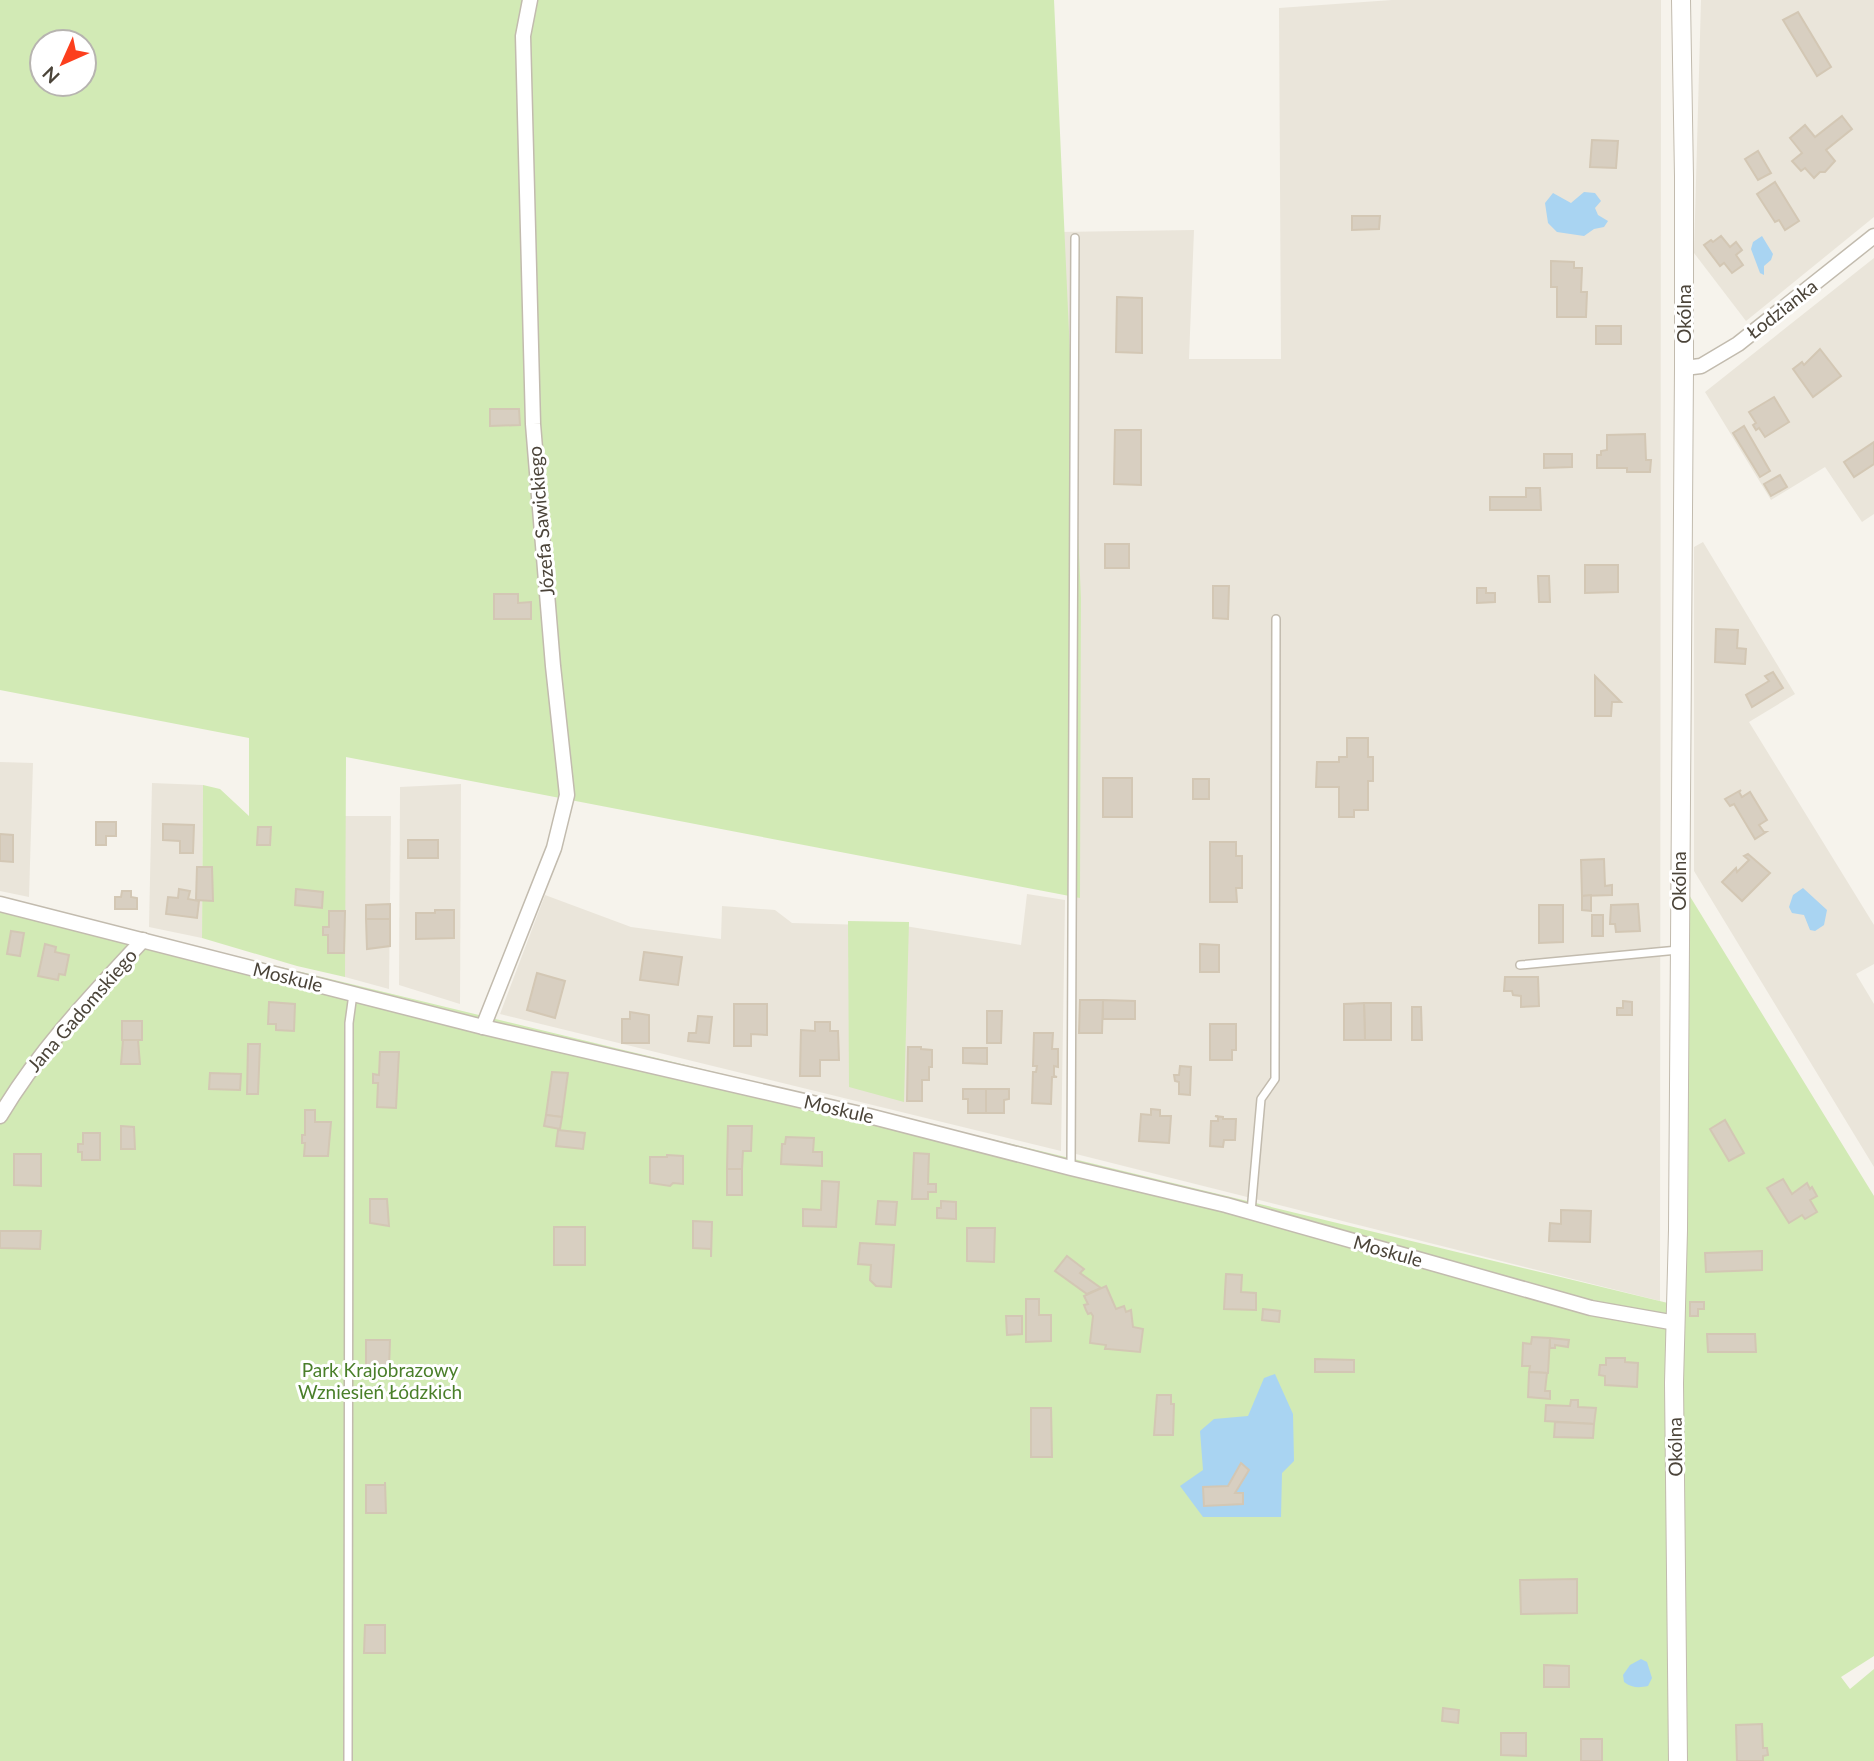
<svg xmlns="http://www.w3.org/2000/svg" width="1874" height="1761" viewBox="0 0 1874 1761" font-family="Lato,sans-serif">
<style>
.residential{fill:#eae5da}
.green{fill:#d2eab5;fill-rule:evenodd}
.water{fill:#a9d4f2}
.building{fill:#d8cfc1;stroke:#d3c7b4;stroke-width:2}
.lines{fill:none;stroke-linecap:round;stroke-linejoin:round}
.service-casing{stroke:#c2bbae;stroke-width:10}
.minor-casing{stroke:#c2bbae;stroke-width:17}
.tertiary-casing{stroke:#c2bbae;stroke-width:20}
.service{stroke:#fff;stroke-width:7}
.minor{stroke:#fff;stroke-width:14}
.tertiary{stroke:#fff;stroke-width:18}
.labels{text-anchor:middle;stroke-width:6;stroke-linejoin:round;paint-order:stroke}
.street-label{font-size:19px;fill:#4b4439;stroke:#fff}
.park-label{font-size:19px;fill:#4a7f2a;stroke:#fff}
</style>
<rect width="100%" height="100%" fill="#f6f3ec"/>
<g class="residential">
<path d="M1392,0h269l-1,1301 -584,-147 -18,-922 136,-2 -5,129h92l-2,-351z"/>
<path d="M1701,0h173v217l-128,104 -52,-68z"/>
<path d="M1874,258v256l-12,8 -37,-55 -54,33 -66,-108z"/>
<path d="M1703,542l92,152 -46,28 125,203v39l-18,10 18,30v163l-180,-296v-324z"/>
<path d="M0,762l33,1 -4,134 -29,-6z"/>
<path d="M152,783l51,2 -1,153 -53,-11z"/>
<path d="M461,784l-1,220 -61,-19 1,-198z"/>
<path d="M345,816h46l-2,173 -44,-12z"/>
<path d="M1027,894l38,6 -4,251 -561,-137 45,-119 86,32 90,12 1,-33 53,4 17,13 113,3 116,19z"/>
</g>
<g class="green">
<path d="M0,0h1054l27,598 -1,300 -734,-141 -1,220 -48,-11 -95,-28 1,-153 17,4 29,27v-78l-249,-48zM42,42h42v42h-42z"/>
<path d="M1675,872l199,324v460l-33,21 9,12 24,-20v92h-1874v-862l1672,405z"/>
<path d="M848,921l61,1 -5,180 -55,-15z"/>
</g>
<g class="water">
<path d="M1584,192l11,1 6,8 -6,7 3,7 10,6 -4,6 -10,2 -10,7 -27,-4 -9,-9 -3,-20 8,-10 18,10z"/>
<path d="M1762,236l11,18 -2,6 -7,6v9l-4,-2 -9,-24 2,-7z"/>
<path d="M1803,888l24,22 -3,15 -9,6 -5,-1 -6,-15 -12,-2 -3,-6 4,-12z"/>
<path d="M1275,1374l18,40 1,47 -12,12 -1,44h-78l-23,-31 23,-16 -3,-39 14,-12 34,-3 16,-38z"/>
<path d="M1641,1659l6,3 5,16 -4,8c-9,2 -16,2 -24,-4l-1,-7 7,-10z"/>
</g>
<g class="building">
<path d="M1798,12l33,55 -14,9 -34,-56z"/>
<path d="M1842,116l10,13 -26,21 9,11 -10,11h-5l-6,6 -9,-10 -4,3 -9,-10 10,-8 -12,-15 15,-13 10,12z"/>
<path d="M1592,140l26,1 -2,27 -26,-1z"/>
<path d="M1758,151l13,22 -13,7 -13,-21z"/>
<path d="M1775,182l24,39 -14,9 -6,-10 -4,2 -18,-28z"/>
<path d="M1352,216h28l-1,13 -27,1z"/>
<path d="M1721,236l9,11 6,-5 6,8 -6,5 7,10 -11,8 -8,-10 -4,3 -16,-21 7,-5 2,2z"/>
<path d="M1551,261l23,1v6h8l-1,24h6l-1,25h-29v-30h-6z"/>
<path d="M1117,297l25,1v55l-26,-1z"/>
<rect x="1596" y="326" width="25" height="18"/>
<path d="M1820,349l21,27 -28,21 -20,-28 9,-7 2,3z"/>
<path d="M1774,397l15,25 -24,15 -6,-9 -3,2 -3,-5 3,-2 -7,-11z"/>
<path d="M490,409h29l1,16 -30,1z"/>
<path d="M1744,426l26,45 -10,6 -27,-44z"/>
<path d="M1115,430h26v55l-27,-1z"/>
<path d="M1645,434l1,26h5l-1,12h-23v-4h-30v-13h4v-4l6,-1v-15z"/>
<path d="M1874,442v22l-20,13 -10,-15z"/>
<path d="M1544,454h28v13l-28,1z"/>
<path d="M1780,475l7,12 -16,9 -7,-12z"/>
<path d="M1526,488h14l1,22h-51v-13h36z"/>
<rect x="1105" y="544" width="24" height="24"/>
<path d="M1585,565h33v27l-33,1z"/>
<path d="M1538,576h11l1,26h-11z"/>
<path d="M1213,586h16l-1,33 -15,-1z"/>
<path d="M1477,588h9v5h9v9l-18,1z"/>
<path d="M494,594h24v9l13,-1v17h-37z"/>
<path d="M1716,629l22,1 -1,18 9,1 -1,15 -30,-2z"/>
<path d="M1773,672l10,16 -31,19 -6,-12 23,-14 -4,-5z"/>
<path d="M1595,676l26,26h-9l-1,14h-16z"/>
<path d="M1347,738h21v19h5v24h-5v29h-14v7h-15v-30h-23l1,-25h22v-5h8z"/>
<rect x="1103" y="778" width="29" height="39"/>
<rect x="1193" y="779" width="16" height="20"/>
<path d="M1741,790l-2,2 3,5 8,-5 17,28 -8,5 5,7h2l-11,7 -21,-35 -4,2 -5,-7z"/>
<path d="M96,822h20v14h-10v9h-10z"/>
<path d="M163,824l31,1 -1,28h-13v-12l-17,-1z"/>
<path d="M258,827h13l-1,18h-13z"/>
<path d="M0,834l13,1v27l-13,-1z"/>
<rect x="408" y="840" width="30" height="18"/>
<path d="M1210,842h26v14h6v32h-6l1,14h-27z"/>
<path d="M1748,854l22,19 -28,28 -20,-19 14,-14 1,4 12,-12 -5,-4z"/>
<path d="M1604,859l1,27 7,-1v10l-30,1 -1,-36z"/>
<path d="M197,867h15l1,34 -17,-1z"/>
<path d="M179,889l11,2 -2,8 11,2 -2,17 -31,-4 2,-17 10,1z"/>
<path d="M296,889l27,3 -1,16 -27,-3z"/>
<path d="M122,891h9v6l6,1v11h-22v-12h6z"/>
<path d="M1591,895v16l-9,-1v-14z"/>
<path d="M390,904v15h-24v-14z"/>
<path d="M1638,904l2,27 -24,1 -1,-8h-5l1,-19z"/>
<path d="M1539,905h24v37l-24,1z"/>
<path d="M435,910h19v28l-38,1v-26h19z"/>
<path d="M329,911h16l-1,42h-16v-18h-5v-8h6z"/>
<rect x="1592" y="915" width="11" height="21"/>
<path d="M366,919h24v27l-23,3z"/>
<path d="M11,931l13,2 -4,23 -13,-2z"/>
<path d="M45,944l11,3 -1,5 14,3 -4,20 -6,-1 -1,6 -20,-4z"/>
<path d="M1200,944l19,1v27h-19z"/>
<path d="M644,952l38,5 -4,28 -38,-5z"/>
<path d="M537,973l28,8 -10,37 -28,-8z"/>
<path d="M1505,977h33l1,29 -18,1v-11l-8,-1 -1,-4h-8z"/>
<path d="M1080,1000h23l-1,33h-23z"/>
<path d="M1103,1000l32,1v18h-32z"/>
<path d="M1623,1001l9,1v13h-15v-7h6z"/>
<path d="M269,1002l26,2 -1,27 -18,-1v-6h-8z"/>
<path d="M1364,1003h27v37h-26z"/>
<path d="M1364,1003l1,37h-21v-36z"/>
<path d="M734,1004h33v31l-16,-1v12h-17z"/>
<path d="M1412,1007h9l1,33h-10z"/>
<path d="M987,1011h15l-1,32h-14z"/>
<path d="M630,1012l19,3v28h-27v-24h8z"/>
<path d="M698,1016l14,1 -3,26 -21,-2 1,-8h7z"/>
<rect x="122" y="1021" width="20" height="19"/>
<path d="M815,1022h15v9h8l1,29h-19v16h-20l1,-46 14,1z"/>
<path d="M1210,1024h26v26h-4v10h-22z"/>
<path d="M1034,1033h19l-1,16h6v18l-4,-1v10l3,1h-5l-1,27 -19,-1 1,-31h3l1,-6h-4z"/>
<path d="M123,1040h15l2,24h-19z"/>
<path d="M248,1044h12l-2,50h-11z"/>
<path d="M908,1047h13v2l11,1v17h-3v13h-7v21h-15z"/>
<path d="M963,1048h24v16l-24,-1z"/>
<path d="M380,1052h19l-3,56 -19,-1 1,-24h-5v-9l6,1z"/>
<path d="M1180,1066l11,1 -1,28 -11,-1v-12l-4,-1 -1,-6h5z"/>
<path d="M552,1072l16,1 -6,44 -16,-2z"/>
<path d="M210,1073l31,1 -1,16 -31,-1z"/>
<path d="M963,1089h23v24h-18v-14h-5z"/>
<path d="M986,1089h23v10l-5,1v13h-18z"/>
<path d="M1151,1109l9,1v6h11l-2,27 -30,-2 2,-27 10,1z"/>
<path d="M305,1110h10v12h16l-3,34h-24l1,-13h-3v-8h3z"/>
<path d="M546,1115l16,2 -2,12 -16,-3z"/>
<path d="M1215,1116l8,1v2h13l-1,21h-11l-1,7 -13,-1 1,-25h7v-4z"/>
<path d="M1725,1120l19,33 -15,8 -19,-32z"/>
<path d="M121,1126l13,1 1,22h-14z"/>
<path d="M728,1126h24l-1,25h-8l-1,18h-15z"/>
<path d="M558,1130l27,3 -2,16 -27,-3z"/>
<path d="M83,1133h17v27h-18v-8h-4v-8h5z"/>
<path d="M786,1137l28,1 -1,14h9v14l-41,-2 1,-20h3z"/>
<path d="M914,1153l15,1 -1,30h8v8h-8v7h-16z"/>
<path d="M14,1154h27v32l-27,-1z"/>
<path d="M667,1155l16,1v28l-10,-1 -3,3 -20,-3v-26h17z"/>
<rect x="727" y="1169" width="15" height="26"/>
<path d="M1783,1179l9,15 15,-11 3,6 2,-2 5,9 -7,4 7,12 -12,7 -3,-4 -13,8 -22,-35z"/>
<path d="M822,1181l17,1 -3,45 -33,-1v-17l18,1z"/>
<path d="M370,1199h17l2,27 -19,-3z"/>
<path d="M878,1201l19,1 -2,23 -19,-1z"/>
<path d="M941,1201l15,1v17l-19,-1v-10h4z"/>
<path d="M1561,1210l30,1 -1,31 -41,-1 1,-18 11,1z"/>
<path d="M693,1221l19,1 -1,35v-8l-18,-1z"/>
<rect x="554" y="1227" width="31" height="38"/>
<path d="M967,1228h28l-1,34 -27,-1z"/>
<path d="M0,1231h41l-1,18 -40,-1z"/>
<path d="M860,1243l34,2 -3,42 -15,-1 -6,-6 1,-15 -13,-1z"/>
<path d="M1762,1251v19l-56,2 -1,-19z"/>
<path d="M1067,1256l17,13 -4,4 21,15 -14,6 -32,-23z"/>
<path d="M1226,1274l16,1 -1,17 15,1v17l-32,-1z"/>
<path d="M1106,1286l10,23 8,-3 2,6 5,-2 2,17 10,2 -3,23 -32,-3h-3l1,-4 -16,-2 3,-27 -2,-3 -3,1 -2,-4 -2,-5 4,-1 -4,-8z"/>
<path d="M1026,1299h13v16h12v26l-25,1z"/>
<path d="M1690,1302h14v7h-6v7h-8z"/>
<path d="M1263,1309l17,2 -1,11 -17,-2z"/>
<path d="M1006,1316h16v18l-15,1z"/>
<path d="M1707,1334h48l1,18h-48z"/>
<path d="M1532,1337l18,1 -2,35 -19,-1 1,-6h-8l1,-23 8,1z"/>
<path d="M1550,1338l19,2 -1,7 -13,-2v3h-5z"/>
<path d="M366,1340h24l-1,29h-23z"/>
<path d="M1606,1358h19v4l13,1 -1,24 -32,-2v-9l-6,-1 1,-10h6z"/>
<path d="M1315,1359l39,1v12h-39z"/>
<path d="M1529,1372l18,1 -2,18h5v8l-22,-2z"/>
<path d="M1157,1395h14v9h3l-1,31h-19z"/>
<path d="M1571,1400h7v7l18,1 -2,16 -49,-3 1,-16 24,1z"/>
<path d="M1031,1408h20l1,49h-21z"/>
<path d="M1555,1422l39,2 -1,14 -39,-1z"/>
<path d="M1241,1463l8,7 -14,23h8v11l-39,2 -1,-19 25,-1z"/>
<path d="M385,1482l1,31h-20v-28h19z"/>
<path d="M1577,1579v34l-56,1 -1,-34z"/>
<path d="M365,1625h20v28h-21z"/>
<path d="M1544,1665l25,1v21h-25z"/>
<path d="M1443,1708l16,2 -1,13 -16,-2z"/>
<path d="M1762,1724l1,24h4l1,7 -5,1v5h-26l-1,-36z"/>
<path d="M1501,1733h25v23l-25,-1z"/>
<rect x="1581" y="1739" width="21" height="22"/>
</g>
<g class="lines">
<defs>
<g id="service">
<path d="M1520,965l158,-15"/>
<path d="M1071,1168l4,-930"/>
<path d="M1251,1212l10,-113 14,-20v-14l1,-446"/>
<path d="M348,1761l1,-738 4,-29"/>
</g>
<g id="minor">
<path d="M1684,368l17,-2 37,-22 136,-108"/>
<path d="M0,904l483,123 386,89 202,52 155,37 365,103 85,15"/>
<path d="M483,1027l71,-179 13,-53 -14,-129 -20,-242 -10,-388 7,-36"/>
<path d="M0,1116c39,-66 92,-121 143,-176"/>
</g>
<path id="tertiary" d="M1678,1761l-4,-378 4,-153 6,-862v-191l-3,-177"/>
</defs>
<use href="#service" class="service-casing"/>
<use href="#minor" class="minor-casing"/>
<use href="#tertiary" class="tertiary-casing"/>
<use href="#service" class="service"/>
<use href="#minor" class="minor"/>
<use href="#tertiary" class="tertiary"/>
</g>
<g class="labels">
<g class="street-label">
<text transform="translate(1782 309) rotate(-38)" y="7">Łodzianka</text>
<text transform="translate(1684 314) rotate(-90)" y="7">Okólna</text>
<text transform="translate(541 521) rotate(-95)" y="7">Józefa Sawickiego</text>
<text transform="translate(1679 881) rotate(-90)" y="7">Okólna</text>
<text transform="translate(288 977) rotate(14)" y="7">Moskule</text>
<text transform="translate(82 1010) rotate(-49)" y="7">Jana Gadomskiego</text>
<text transform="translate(839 1109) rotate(13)" y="7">Moskule</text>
<text transform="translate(1388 1251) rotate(16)" y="7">Moskule</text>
<text transform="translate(1675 1447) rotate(-91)" y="7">Okólna</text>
</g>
<g class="park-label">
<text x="380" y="1377">Park Krajobrazowy<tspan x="380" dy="22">Wzniesień Łódzkich</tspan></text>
</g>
</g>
<g transform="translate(63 63) rotate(225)"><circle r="33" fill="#ffffff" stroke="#b7b4b0" stroke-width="2"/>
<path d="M0-5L12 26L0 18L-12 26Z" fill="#fc3f1d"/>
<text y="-10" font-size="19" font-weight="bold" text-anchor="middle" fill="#4b4439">N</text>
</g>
</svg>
